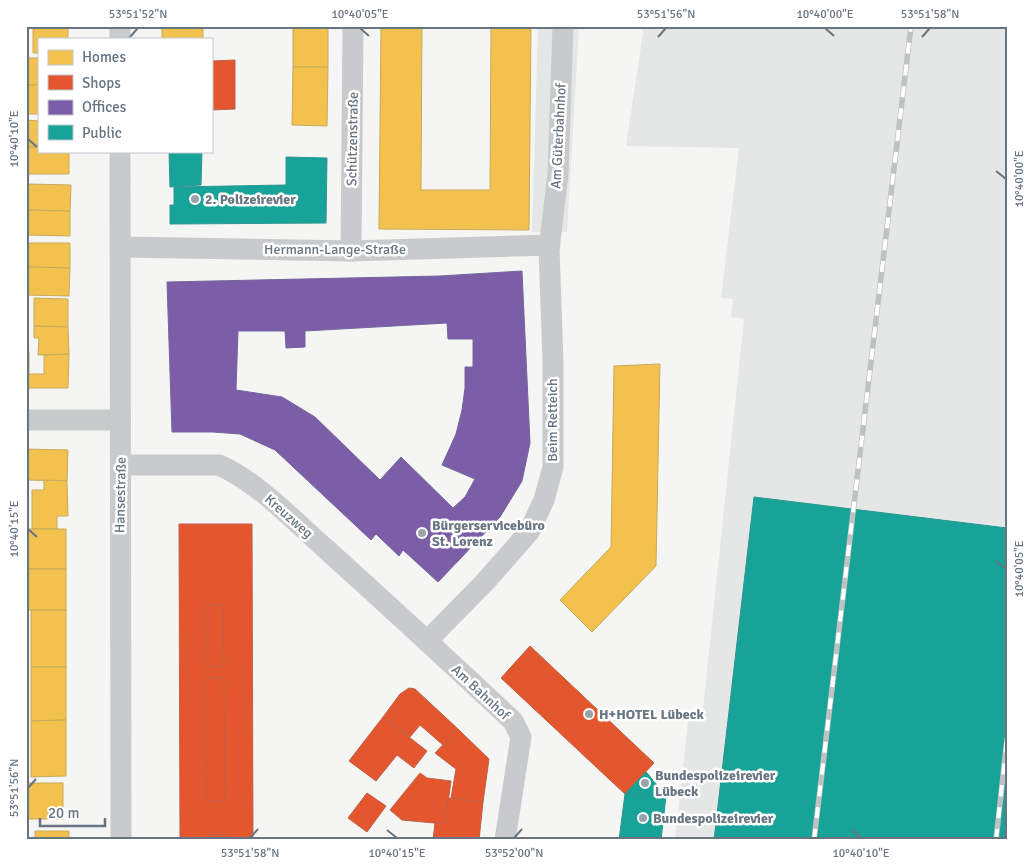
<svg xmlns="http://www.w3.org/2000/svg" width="1033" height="866" viewBox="0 0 1033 866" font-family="Signika,sans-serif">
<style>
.built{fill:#e5e7e6}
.homes{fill:#f2c14e;stroke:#c8aa5d}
.shops{fill:#e4572e;stroke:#be6047}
.offices{fill:#7b5ea7;stroke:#75659c;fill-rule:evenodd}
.public{fill:#17a398;stroke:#2f9591}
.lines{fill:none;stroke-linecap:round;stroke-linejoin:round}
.minor{stroke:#c9cacb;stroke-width:21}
.rail-casing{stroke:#c0c1c2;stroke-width:5.5}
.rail{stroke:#fff;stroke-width:4;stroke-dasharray:11;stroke-linecap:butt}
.ticks{fill:none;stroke:#677481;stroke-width:2}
.poi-dot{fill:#99a1a9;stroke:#fff;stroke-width:2}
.labels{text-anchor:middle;stroke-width:5;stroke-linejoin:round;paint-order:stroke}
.street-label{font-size:14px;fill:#677481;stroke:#fff}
.poi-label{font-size:14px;font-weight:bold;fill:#677481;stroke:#fff;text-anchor:start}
.neatline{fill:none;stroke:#677481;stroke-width:2}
.ticks-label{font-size:12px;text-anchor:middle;fill:#677481}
</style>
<rect width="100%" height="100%" fill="#f5f5f4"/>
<g class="built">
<path d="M538,26h41l-12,206h-35z"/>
<path d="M644,26h363v814h-332l13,-118 15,-13 41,-390 -13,-2 2,-18 -12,-1 18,-150 -113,-2z"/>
</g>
<g class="homes">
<path d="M26,26h42v2z"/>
<rect x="162" y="26" width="41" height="13"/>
<rect x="293" y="26" width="35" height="41"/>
<path d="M381,26h41l-1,164h69l1,-164h40l-2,204 -150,-1z"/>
<path d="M33,27l35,1v11h-29v14h-6z"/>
<rect x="26" y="58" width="13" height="27"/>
<path d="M293,67h35l-1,59 -35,-1z"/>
<rect x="26" y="85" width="13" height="29"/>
<path d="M26,120l13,1v26h-13z"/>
<path d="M28,147h11v4h30v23h-41z"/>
<path d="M28,184l43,1 -1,26 -42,-1z"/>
<path d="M28,210l42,1v25l-43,-1z"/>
<path d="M26,243h44v25l-43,-1z"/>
<path d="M27,267l43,1 -1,28 -43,-1z"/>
<path d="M34,298l34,1v28l-34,-1z"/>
<path d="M34,326l34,1 1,27 -31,1 1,-17h-5z"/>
<rect x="26" y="352" width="3" height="37"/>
<path d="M69,354l-1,34h-40l1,-14h15v-19z"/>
<path d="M660,364l-4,202 -64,66 -32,-32 51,-53 3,-181z"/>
<path d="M26,449l42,1 -1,31 -41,-1z"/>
<path d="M44,480l23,1 1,35h-11v13h-25v-39h12z"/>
<rect x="26" y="529" width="40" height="40"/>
<rect x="26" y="569" width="40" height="41"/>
<rect x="31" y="610" width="35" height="57"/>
<path d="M31,667h35v53l-35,1z"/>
<path d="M66,720v56l-35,1v-56z"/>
<rect x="26" y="783" width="37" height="36"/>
<rect x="35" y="831" width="34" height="9"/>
</g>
<g class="shops">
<path d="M211,51l1,10 23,-1v49l-24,1z"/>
<path d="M179,524h73l1,316h-73z"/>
<path d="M205,605h18l1,61 -18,1z"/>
<path d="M530,646l124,117 -29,31 -124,-116z"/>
<path d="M206,678h18l1,123h-18z"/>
<path d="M409,688l6,1 43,40 -15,16 -23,-20 -10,12 -27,-20 17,-23z"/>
<path d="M383,717l44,34 -13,17 -17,-13 -21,26 -27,-20z"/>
<path d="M458,729l31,30 -6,43 -32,-4 5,-29 -21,-16z"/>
<path d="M420,773l7,5 24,3 -6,43 -43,-4 -12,-10z"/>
<path d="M367,793l19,13 -19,26 -19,-14z"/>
<path d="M448,798l35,4 -4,38h-46l2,-17 10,1z"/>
<rect x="208" y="835" width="18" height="5"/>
</g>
<path class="offices" d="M522,271l8,172 -8,38 -22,36 -62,65 -35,-32 -4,6 -23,-22 -5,6 -96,-90 -35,-16 -27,-2h-41l-5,-150 273,-6zM447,323l1,16h25v28h-8v21l-3,22 -6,24 -14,31 33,14 -10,18 -12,11 -52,-51 -21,23 -65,-63 -33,-20 -46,-7 2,-59h47l1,17 19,-1v-16z"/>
<g class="public">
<path d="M169,151h33l-1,34 -31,2z"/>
<path d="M286,157l41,1 -1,65 -156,1v-19h4v-18l112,-2z"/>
<path d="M754,497l253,31v292l-3,20h-290z"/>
<path d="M646,772l20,24 -41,-2z"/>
<path d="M646,772l20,24 -41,-2z"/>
<path d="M625,794l41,2 -5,44h-42z"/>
</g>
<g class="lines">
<g class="minor">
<path d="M120,26v13"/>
<path d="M120,151c1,230 0,459 1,689"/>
<path d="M121,247l230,4 199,-6"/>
<path d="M351,251l2,-225"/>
<path d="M26,420h94"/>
<path d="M121,465h98c39,17 75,56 107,84 63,57 125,114 187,172l8,16 -16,103"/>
<path d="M427,641l58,-59 44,-50 15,-32 9,-33v-106l-4,-112 9,-75 5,-148"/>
</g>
<defs>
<g id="rail">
<path d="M814,840l97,-814"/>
<path d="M996,840l11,-101"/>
</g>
</defs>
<use href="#rail" class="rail-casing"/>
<use href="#rail" class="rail"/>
</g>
<path class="ticks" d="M360,28l9,8M825,28l9,8M130,37l8,-9M658,37l8,-9M922,37l8,-9M28,139l9,8M996,171l10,8M28,529l9,8M996,561l10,8M28,788l8,-9M387,830l10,8M852,830l9,8M250,838l8,-9M514,838l8,-9"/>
<g class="poi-dot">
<circle cx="195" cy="199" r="5"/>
<circle cx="422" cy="533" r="5"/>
<circle cx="589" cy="714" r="5"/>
<circle cx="645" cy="783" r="5"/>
<circle cx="643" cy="818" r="5"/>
</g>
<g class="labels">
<g class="street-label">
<text transform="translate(558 136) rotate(-87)" y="5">Am Güterbahnhof</text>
<text transform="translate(352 139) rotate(-89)" y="5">Schützenstraße</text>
<text x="335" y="254">Hermann-Lange-Straße</text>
<text transform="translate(552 420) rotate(-90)" y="5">Beim Retteich</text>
<text transform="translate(120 495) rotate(-89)" y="5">Hansestraße</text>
<text transform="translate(289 516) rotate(41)" y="5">Kreuzweg</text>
<text transform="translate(481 692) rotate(43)" y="5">Am Bahnhof</text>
</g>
<g class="poi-label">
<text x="205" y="204">2. Polizeirevier</text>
<text x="432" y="530">Bürgerservicebüro<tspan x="432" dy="16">St. Lorenz</tspan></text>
<text x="599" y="719">H+HOTEL Lübeck</text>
<text x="655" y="780">Bundespolizeirevier<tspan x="655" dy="16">Lübeck</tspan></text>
<text x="653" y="823">Bundespolizeirevier</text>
</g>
</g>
<rect width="1033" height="866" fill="none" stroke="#ffffff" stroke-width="55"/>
<rect x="38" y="38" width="175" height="115" fill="#ffffff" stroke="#c2c7cd"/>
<rect x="48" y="50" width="25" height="15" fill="#f2c14e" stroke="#c2c7cd"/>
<text x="82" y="62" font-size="15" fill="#677481">Homes</text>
<rect x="48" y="75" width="25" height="15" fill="#e4572e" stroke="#c2c7cd"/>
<text x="82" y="88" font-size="15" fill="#677481">Shops</text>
<rect x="48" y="100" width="25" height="15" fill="#7b5ea7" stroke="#c2c7cd"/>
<text x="82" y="112" font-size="15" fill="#677481">Offices</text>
<rect x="48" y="125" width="25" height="15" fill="#17a398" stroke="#c2c7cd"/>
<text x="82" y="138" font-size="15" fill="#677481">Public</text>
<path d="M40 818v8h65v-8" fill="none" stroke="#677481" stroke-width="2.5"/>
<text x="48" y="818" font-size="15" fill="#677481" stroke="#ffffff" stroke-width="4" paint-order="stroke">20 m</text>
<rect x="28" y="28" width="978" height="810" class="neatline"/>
<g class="ticks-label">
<text x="138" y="18">53°51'52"N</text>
<text x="360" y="18">10°40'05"E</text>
<text x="666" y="18">53°51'56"N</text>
<text x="825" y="18">10°40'00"E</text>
<text x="930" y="18">53°51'58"N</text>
<text transform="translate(14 139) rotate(-90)" y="4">10°40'10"E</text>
<text transform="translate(1019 179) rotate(-90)" y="4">10°40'00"E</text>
<text transform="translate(14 529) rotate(-90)" y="4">10°40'15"E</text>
<text transform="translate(1019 569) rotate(-90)" y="4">10°40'05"E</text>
<text transform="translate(14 788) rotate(-90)" y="4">53°51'56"N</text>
<text x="250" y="857">53°51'58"N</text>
<text x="397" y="857">10°40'15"E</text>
<text x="514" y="857">53°52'00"N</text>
<text x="861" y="857">10°40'10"E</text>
</g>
</svg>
